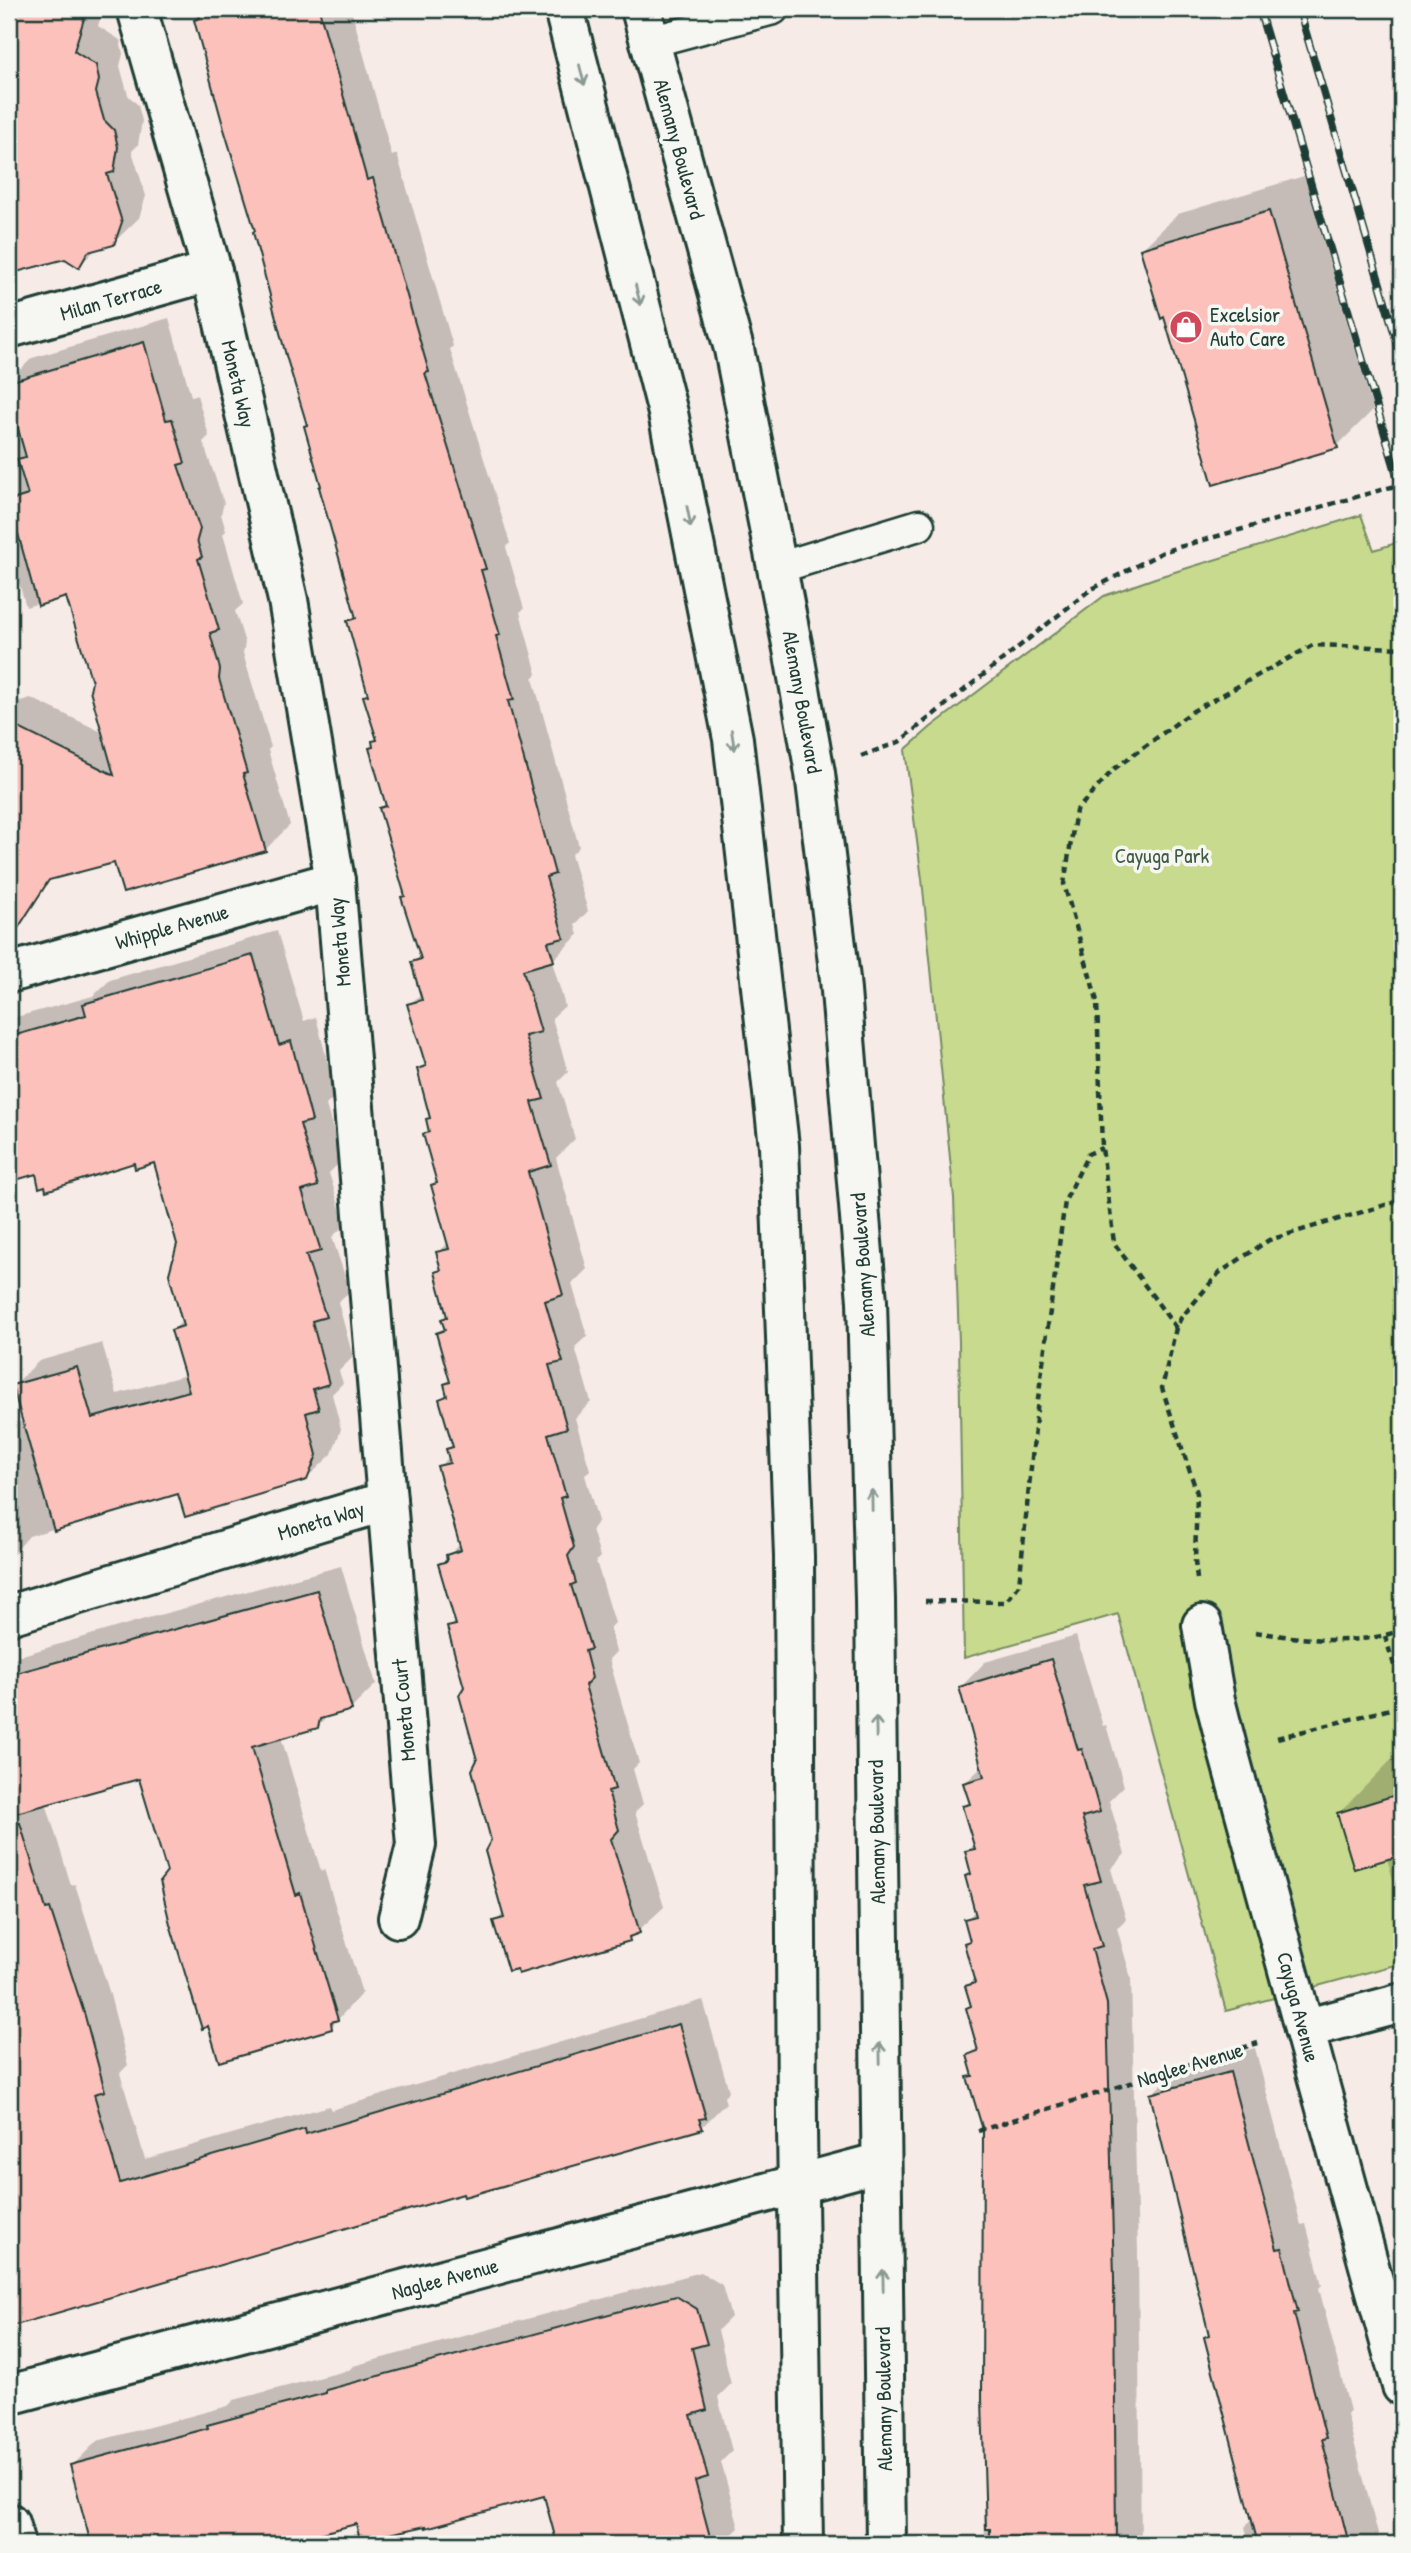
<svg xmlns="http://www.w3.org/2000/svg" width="1411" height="2553" viewBox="0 0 1411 2553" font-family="'Patrick Hand',sans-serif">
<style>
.green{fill:#c8da8e;stroke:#748c61;stroke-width:2}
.shadow{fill:#0003}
.building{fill:#fdc1bb;stroke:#1f3d34;stroke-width:2}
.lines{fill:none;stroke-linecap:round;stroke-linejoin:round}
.lane-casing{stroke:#1f3d34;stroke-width:35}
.street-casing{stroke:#1f3d34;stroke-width:44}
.primary-casing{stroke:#1f3d34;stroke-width:44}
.path{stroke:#1f3d34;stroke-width:4.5;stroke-dasharray:7 5;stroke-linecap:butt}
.lane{stroke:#f6f6f2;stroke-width:30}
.street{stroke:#f6f6f2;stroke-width:38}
.primary{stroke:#f6f6f2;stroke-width:38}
.rail-casing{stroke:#1f3d34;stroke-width:8}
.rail{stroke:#f6f6f2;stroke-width:5;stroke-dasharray:16;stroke-linecap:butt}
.oneway{stroke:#8a9a93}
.labels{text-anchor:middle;stroke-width:7;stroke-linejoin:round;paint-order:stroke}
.street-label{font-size:21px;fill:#1f3d34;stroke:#f6f6f2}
.poi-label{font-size:21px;fill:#1f3d34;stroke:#f6f6f2;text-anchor:start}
.park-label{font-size:21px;fill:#415c46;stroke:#f6f6f2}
</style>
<rect width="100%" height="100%" fill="#f7ebe7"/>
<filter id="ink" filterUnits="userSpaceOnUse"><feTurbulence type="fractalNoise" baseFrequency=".0143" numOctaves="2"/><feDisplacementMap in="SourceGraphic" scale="14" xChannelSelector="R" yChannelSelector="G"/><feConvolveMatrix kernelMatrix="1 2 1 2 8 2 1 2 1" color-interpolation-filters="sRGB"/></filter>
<g filter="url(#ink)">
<path class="green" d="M1361,515l13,35 28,-9v1422l-176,48 -108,-397 -154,44 -5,-316 -5,-144 -32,-319 -17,-129 26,-23 173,-131 51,-18z"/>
<g class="shadow">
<path d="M9,9h94l-5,17 22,14 3,14 -3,12 8,29 10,10 4,16 -4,24 -6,6 14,45 -7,22 -26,25 -16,5 -18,18 -14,-9 -56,15z"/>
<path d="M193,9h158l41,147 5,-2 56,192 -3,3 60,194 -4,4 18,62 -4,3 17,62 -4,4 46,169 -8,8 17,56 -13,14 3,10 -26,26 13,45 -13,12 16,54 -10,10 17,57 -19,19 31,111 -15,15 15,52 -12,11 16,55 -16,16 15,52 -5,5 13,46 -6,8 8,28 -4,4 19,62 -5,5 6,24 -7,7 30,104 -6,6 10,35 -8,8 29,95 -35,32 -134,-17 9,-9 -11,-73 -27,-152 -17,-60 7,-7 -16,-56 21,-22 -22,-76 11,-11 -2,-7 6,-6 -13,-44 7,-7 -2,-8 5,-5 -13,-45 7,-8 -2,-7 5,-5 -11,-41 5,-6 -4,-14 11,-11 -16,-56 5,-6 -13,-45 5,-6 -2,-9 4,-4 -13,-47 8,-7 -18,-57 13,-12 -9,-30 8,-8 -18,-57 4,-4 -26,-86 6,-5 -13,-61 4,-4 -13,-42 4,-4 -20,-71 8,-8 -100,-382z"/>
<path d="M1304,176l69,234 -36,36 -171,-131 -24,-66 36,-35z"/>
<path d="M169,318l22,78 6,-1 12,41 -6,6 21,61 -3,11 5,17 -3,3 20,70 -8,7 10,32 -2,10 28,94 -3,3 22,75 -25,25 -150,11 -62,16 -12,12 -32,7v-192l22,-6 73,35 -11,-51 -26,-87 -41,12 -11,-38 -6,2v-190l23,-23z"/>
<path d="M277,931l27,90 12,-4 20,78 -10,10 16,55 -13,13 16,52 -13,12 18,54 -12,11 15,55 -14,14 4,12 -11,11 9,35 -9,25 -26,25 -126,13 -151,44 -20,23v-134l15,-4 -10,-36 25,-24 63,-18 15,51 69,-19 -13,-45 10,-10 -4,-76 -24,-83h-20l-98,11 -28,8v-161l84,-23 17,-16z"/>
<path d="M341,1566l35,118 -25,25 -22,6 -12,12 -36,10 40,134 3,-2 38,124 -31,34 -162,-154 -29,-97 -94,27 25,82 4,-1 34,107 19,74 -8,8 25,86 184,-53 2,4 372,-110 26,91 -5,6 2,6 -24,24 -238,65 -448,131 -7,-26v-638l139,-41z"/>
<path d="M1076,1636l27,90 3,-1 18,61 -15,15 16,53 -14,15 15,50 -9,9 14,50 7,274 3,292h-156l-1,-48 3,-2 -2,-364 -16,-52 5,-5 -5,-18 10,-9 -11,-38 4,-4 -5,-18 9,-8 -10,-35 5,-5 -5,-18 10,-10 -9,-34 5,-5 -5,-19 8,-8 -11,-37 7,-7 -6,-17 18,-17 -22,-79 24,-25z"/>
<path d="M1402,1749v163l-15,-54 -48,-45z"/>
<path d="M1255,2048l46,177 5,-1 16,61 -3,3 31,123 -3,4 32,123 4,-1 2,7h-136l-4,-17 8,-9 -47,-181 4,-4 -59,-238 25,-25z"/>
<path d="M701,2272l21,13 9,32 -13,13 13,54 -13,13 14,54 -11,11 18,66 -17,16h-163l-14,-50 -188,28 -81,22h-183l-21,-78 25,-25 131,-35 6,-6 115,-30 4,-4z"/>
</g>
<g class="building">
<path d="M9,9h78l-13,42 22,14 3,15 -3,12 8,28 10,10 4,17 -4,25 -7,2 15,48 -8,23 -26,7 -9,16 -14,-9 -56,15z"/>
<path d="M198,9h121l48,171 6,-2 56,194 -4,1 61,196 -5,1 19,65 -4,1 18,64 -6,1 47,173 -9,3 18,61 -16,4 6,19 -31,9 18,62 -16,4 19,63 -12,3 19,63 -23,7 35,123 -18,6 18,61 -14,3 18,63 -19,6 18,62 -6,2 14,49 -6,9 8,27 -5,2 20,64 -6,2 7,27 -7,7 30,104 -7,2 11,39 -8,9 29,94 -11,4 1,4 -112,33 -1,-5 -9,2 -15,-50 11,-3 -19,-67 6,-11 -19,-70 5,-10 -18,-65 5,-8 -17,-60 9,-2 -18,-61 9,-3 -1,-6 15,-5 -24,-84 13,-3 -4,-14 7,-2 -14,-48 8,-3 -3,-12 6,-2 -14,-49 9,-3 -4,-11 6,-2 -12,-45 6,-2 -5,-18 13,-3 -18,-64 6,-2 -14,-49 6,-2 -3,-13 4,-1 -13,-49 9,-3 -19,-62 15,-4 -11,-38 10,-3 -20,-62 4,-1 -26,-88 7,-2 -17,-58 4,-1 -1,-6 5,-1 -14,-44 5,-1 -21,-74 9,-3 -37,-131 2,-1 -17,-60 3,-1 -20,-66 -34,-127 2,-1 -31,-102 -30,-109 6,-2z"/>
<path d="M1269,211l69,237 -125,37 -49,-168 -3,2 -21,-70z"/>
<path d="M144,342l22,78 6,-1 13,44 -7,2 22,64 -3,11 5,17 -4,2 21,71 -9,3 10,36 -1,10 28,94 -4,1 23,77 -143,42 -9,-30 -65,17 -40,62v-219l105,52 -24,-85 2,-8 -26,-85 -28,9 -29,-105 19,-6 -11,-36 9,-2 -17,-60v-15z"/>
<path d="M253,955l26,90 12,-4 21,80 -12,3 18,62 -16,5 19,60 -15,4 20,62 -14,4 17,63 -16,5 6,20 -13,4 11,42 -10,25 -122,37 -7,-23 -124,37 -42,-146 65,-18 15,51 97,-27 -18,-61 12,-4 -14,-52 8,-30 -23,-81 -19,6 -1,-6 -88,28 -1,-5 -6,2 -3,-14 -27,8v-145l77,-22 -3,-11z"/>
<path d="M317,1590l35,120 -32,9 -2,9 -66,19 44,148 4,-2 38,127 -7,2 1,7 -113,33 -11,-36 -6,3 -32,-105 -10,-43 7,-9 -28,-93 -130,36v-140z"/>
<path d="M1051,1659l27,91 4,-1 18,63 -18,5 19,64 -17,4 18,61 -10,3 15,55 7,274 2,266h-95v-7h-31v-8h-4l-4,-130 1,-269 -16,-53 6,-1 -6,-21 11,-4 -12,-43 5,-2 -6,-20 10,-3 -11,-40 6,-2 -6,-22 12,-3 -11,-40 6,-2 -6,-23 10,-2 -13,-43 8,-2 -7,-21 21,-6 -25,-90z"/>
<path d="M1402,1793v62l-48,14 -17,-56z"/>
<path d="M20,1823l26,86 4,-1 35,108 20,75 -11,3 26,89 185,-54 1,5 373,-110 27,94 -7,1 4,10 -239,68 -1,-3 -454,133v-502z"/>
<path d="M1230,2072l47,177 5,-1 16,64 -4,1 32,125 -4,1 27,105h-91l-54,-207 5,-2 -59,-241z"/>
<path d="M676,2296l21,13 10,35 -15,4 15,62 -16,5 17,62 -13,4 17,63h-155l-13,-48 -118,32v-2l-66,14 -4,-16 -76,20h-189l-21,-79 138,-37 -1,-3 119,-32v-3z"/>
</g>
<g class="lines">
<defs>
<g id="lane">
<path d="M650,42l123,-33"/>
<path d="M778,568l141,-43"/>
</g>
<g id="street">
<path d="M137,9l75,262 76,329 47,281 81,964 -18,73"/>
<path d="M9,328l203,-57"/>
<path d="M9,973l326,-92"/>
<path d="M9,1615l378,-114"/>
<path d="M1202,1625l13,75 13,51 174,635"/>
<path d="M1304,2029l98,-26"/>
<path d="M9,2395l872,-233"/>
<path d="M9,2523l6,21"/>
</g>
<g id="primary">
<path d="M564,9l104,404 65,326 46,407 15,410 3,572 6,416"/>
<path d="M641,9l93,340 59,300 22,124 25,206 27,322 8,298 11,945"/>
</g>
</defs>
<use href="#lane" class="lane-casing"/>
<use href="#street" class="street-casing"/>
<use href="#primary" class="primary-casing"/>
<g class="path">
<path d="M861,756l38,-14 191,-152 75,-39 237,-67"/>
<path d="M1176,1328l-62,-85 -12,-95 -5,-147 -33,-117 12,-73 38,-42 79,-58 120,-66 89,3"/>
<path d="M1197,1579l-2,-18 2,-68 -35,-105 14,-60 5,-10 38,-45 50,-33 133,-40"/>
<path d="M925,1601l81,1 13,-17 19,-186 27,-198 23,-47 14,-6"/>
<path d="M1255,1632c49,7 99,15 147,-2"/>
<path d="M1385,1636l17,55"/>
<path d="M1277,1738l125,-32"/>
<path d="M978,2131l280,-88"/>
</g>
<use href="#lane" class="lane"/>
<use href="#street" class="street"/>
<use href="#primary" class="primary"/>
<defs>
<g id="rail">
<path d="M1259,9l143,483"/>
<path d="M1299,9l103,350"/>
</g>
</defs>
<use href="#rail" class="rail-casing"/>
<use href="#rail" class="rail"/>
</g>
<defs><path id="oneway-shaft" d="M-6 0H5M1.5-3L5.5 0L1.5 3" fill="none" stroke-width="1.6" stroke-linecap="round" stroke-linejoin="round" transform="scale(1.75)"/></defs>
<g class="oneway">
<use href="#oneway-shaft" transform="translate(582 75) rotate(76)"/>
<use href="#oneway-shaft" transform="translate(638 295) rotate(76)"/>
<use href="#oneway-shaft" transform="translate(689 517) rotate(79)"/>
<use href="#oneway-shaft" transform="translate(733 740) rotate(81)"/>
<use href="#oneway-shaft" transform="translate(872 1500) rotate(-91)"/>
<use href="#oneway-shaft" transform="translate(876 1727) rotate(-91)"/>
<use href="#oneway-shaft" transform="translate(880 2053) rotate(-91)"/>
<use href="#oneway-shaft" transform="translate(883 2280) rotate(-91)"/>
</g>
</g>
<defs>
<symbol id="shop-disc" viewBox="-11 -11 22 22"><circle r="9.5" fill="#d1495b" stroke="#f6f6f2"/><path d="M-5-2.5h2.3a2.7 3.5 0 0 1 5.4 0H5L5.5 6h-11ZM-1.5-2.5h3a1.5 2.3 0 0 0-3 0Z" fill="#fff"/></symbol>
</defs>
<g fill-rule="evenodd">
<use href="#shop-disc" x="1167" y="308" width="38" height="38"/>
</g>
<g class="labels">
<g class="street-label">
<text transform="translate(679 149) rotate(75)" y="7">Alemany Boulevard</text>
<text transform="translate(111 300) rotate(-16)" y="7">Milan Terrace</text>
<text transform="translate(238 384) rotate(77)" y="7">Moneta Way</text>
<text transform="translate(802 702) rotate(80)" y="7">Alemany Boulevard</text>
<text transform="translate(172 927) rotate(-16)" y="7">Whipple Avenue</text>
<text transform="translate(340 942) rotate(-95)" y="7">Moneta Way</text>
<text transform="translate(863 1265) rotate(-94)" y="7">Alemany Boulevard</text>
<text transform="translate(321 1521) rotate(-17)" y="7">Moneta Way</text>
<text transform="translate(404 1710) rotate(-95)" y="7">Moneta Court</text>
<text transform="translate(877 1832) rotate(-91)" y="7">Alemany Boulevard</text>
<text transform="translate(1298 2007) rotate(75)" y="7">Cayuga Avenue</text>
<text transform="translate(1190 2065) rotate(-17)" y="7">Naglee Avenue</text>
<text transform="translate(445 2279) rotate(-15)" y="7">Naglee Avenue</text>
<text transform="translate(884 2399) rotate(-91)" y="7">Alemany Boulevard</text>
</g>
<g class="poi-label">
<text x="1210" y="322">Excelsior<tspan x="1210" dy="24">Auto Care</tspan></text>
</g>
<g class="park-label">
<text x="1162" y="863">Cayuga Park</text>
</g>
</g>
<rect width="1411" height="2553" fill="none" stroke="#f6f6f2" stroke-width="35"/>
<rect x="18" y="18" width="1376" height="2518" fill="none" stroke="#1f3d34" stroke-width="2.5" filter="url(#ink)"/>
</svg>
